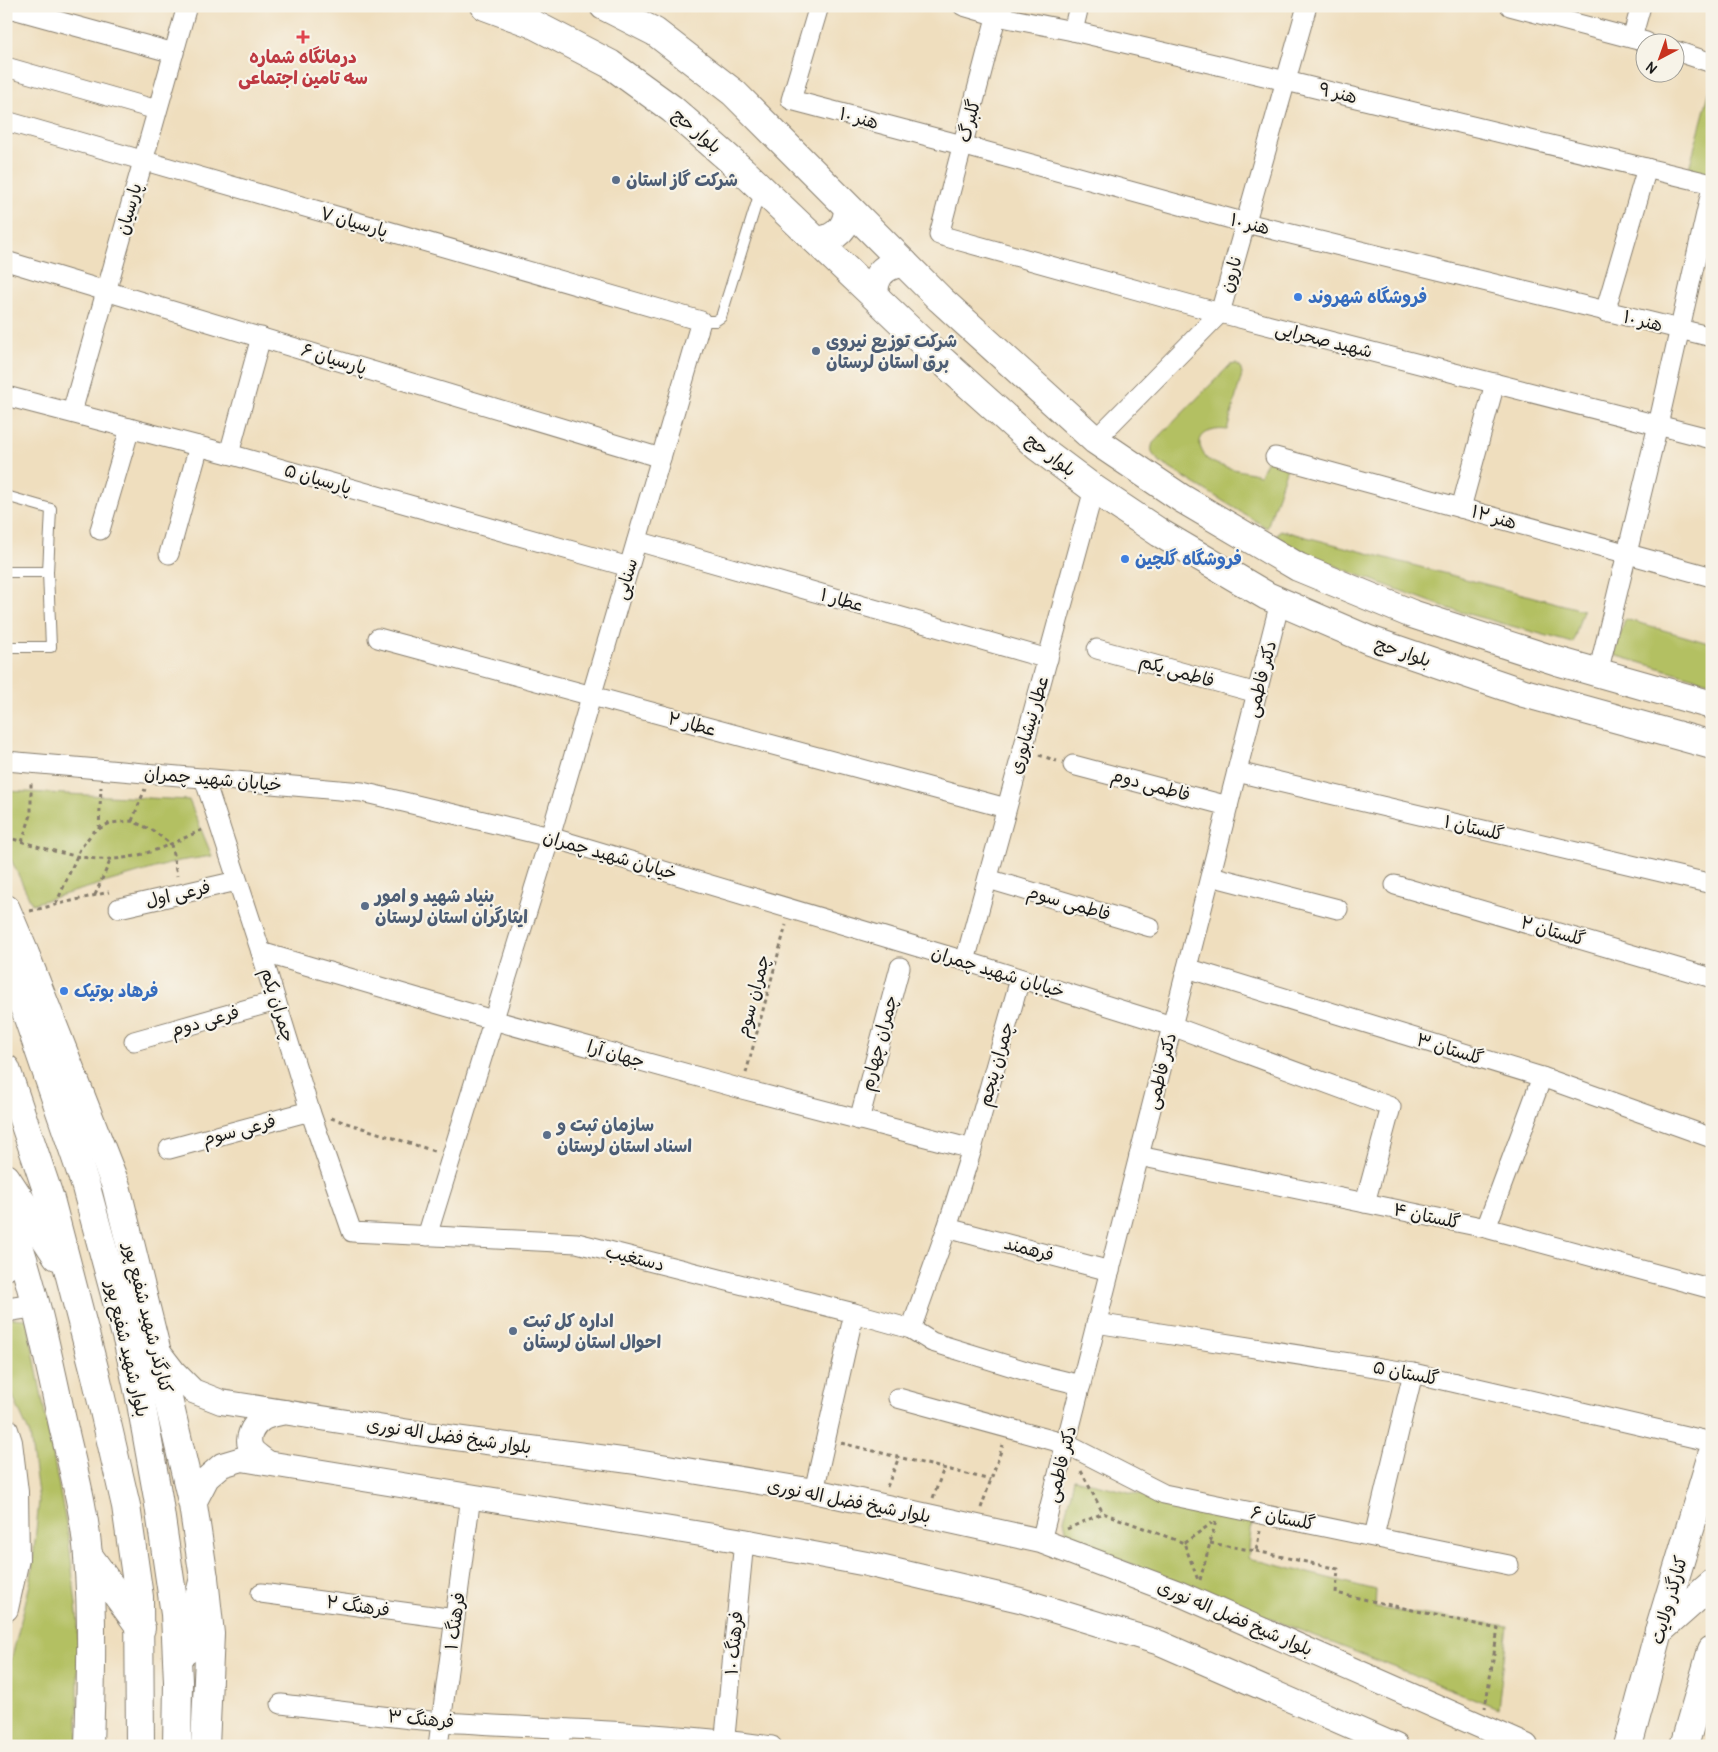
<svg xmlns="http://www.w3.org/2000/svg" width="1718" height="1752" viewBox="0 0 1718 1752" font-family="Pangolin,'Playpen Sans Arabic',sans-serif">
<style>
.green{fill:#b3c062;stroke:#686e3f}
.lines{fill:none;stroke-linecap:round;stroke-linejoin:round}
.service-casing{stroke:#867d6d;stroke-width:12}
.minor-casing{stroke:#867d6d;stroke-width:21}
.tertiary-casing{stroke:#867d6d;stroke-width:26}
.secondary-casing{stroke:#867d6d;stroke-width:30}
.primary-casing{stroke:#867d6d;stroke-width:30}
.path{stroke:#867d6d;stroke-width:3;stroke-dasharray:4 4;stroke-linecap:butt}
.service{stroke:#fff;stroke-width:10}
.minor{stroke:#fff;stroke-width:19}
.tertiary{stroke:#fff;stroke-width:24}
.secondary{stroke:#fff;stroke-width:28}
.primary{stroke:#fff;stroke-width:28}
.health-dot{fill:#e0444e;stroke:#f7f3e8;stroke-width:2}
.service-dot{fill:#5c6f8a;stroke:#f7f3e8;stroke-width:2}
.shop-dot{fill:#3f7fe0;stroke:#f7f3e8;stroke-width:2}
.labels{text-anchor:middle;stroke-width:4.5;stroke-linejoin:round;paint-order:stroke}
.health-label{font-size:18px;font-weight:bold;fill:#be3a42;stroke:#f7f3e8}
.street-label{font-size:18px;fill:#1c1c1c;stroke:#f7f3e8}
.service-label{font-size:18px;font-weight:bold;fill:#4e5e75;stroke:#f7f3e8;text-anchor:start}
.shop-label{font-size:18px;font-weight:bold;fill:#366cbe;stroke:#f7f3e8;text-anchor:start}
</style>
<rect width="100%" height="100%" fill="#f7f3e8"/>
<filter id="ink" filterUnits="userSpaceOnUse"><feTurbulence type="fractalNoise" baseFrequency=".02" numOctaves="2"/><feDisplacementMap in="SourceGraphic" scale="10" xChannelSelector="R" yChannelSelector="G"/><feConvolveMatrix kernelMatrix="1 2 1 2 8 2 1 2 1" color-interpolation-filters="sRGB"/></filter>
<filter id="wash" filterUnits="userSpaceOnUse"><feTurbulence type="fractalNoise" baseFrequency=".0096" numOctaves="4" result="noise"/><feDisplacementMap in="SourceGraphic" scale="20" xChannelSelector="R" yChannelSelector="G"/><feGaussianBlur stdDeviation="1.12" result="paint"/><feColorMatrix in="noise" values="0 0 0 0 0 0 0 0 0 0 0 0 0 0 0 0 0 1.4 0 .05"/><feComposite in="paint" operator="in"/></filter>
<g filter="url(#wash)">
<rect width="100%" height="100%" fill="#efdebe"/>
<g class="green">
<path d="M1712,82v108l-27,-7z"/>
<path d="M1236,364l4,3 2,7 -15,56c-12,-2 -32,2 -26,19 2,3 3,7 6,10 12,9 39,12 53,16l7,-16 20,9 -20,60 -106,-65c-7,-7 -12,-10 -8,-20l77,-78z"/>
<path d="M1280,530l303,80 -10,33 -123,-34 -105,-39 -70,-32z"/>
<path d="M1625,619l87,25v39l-98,-28z"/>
<path d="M6,791l183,9 23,56 -33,5 -147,43 -26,-55z"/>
<path d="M11,1318l16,1 41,215 10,88v124h-72v-65l25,-101 8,-79 -9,-66 -24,-54v-60z"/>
<path d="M1074,1479l178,42 -4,37 128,32 -1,18 133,18 -10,82 -430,-169 -4,-19z"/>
</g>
</g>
<g filter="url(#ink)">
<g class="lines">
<defs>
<g id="service">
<path d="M701,321h14l6,-4 39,-125"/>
<path d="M6,496l45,13 -3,63h-42"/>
<path d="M6,647h45l-3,-75"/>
</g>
<g id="minor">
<path d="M819,6l-28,94 171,45 284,78 466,114"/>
<path d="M963,6l34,10 76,15 213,50 426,103"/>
<path d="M999,6l-60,229 281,78 492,126"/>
<path d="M1510,6l136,36"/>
<path d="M6,7l168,46"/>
<path d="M1073,31l6,-25"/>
<path d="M1632,38l9,-32"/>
<path d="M1676,51l36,12"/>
<path d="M6,67l151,43"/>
<path d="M6,121l695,200 -151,516 -123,399"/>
<path d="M6,261l655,197"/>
<path d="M1605,312l42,-144"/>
<path d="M6,396l223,58 400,113"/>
<path d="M72,412l115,-406"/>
<path d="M1095,440l125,-127 87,-307"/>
<path d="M229,454l32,-117"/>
<path d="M1275,457l437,120"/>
<path d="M1461,508l34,-125"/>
<path d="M100,530l30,-102"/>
<path d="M637,541l411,118"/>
<path d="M169,554l30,-108"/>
<path d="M378,638l628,170"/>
<path d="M1097,649l160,44"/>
<path d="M1598,673l60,-248 54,-238"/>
<path d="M6,761l356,31 188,45 415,124 207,65 219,81 -26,96"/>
<path d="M1073,765l155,41"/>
<path d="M1237,772l475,112"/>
<path d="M204,778l57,174 49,159 42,121 225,11 277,70 57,16 21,13 104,32 45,11"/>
<path d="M1211,876l127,33"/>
<path d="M988,879l162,48"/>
<path d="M1395,885l317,93"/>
<path d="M119,908l118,-27"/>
<path d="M261,952l232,68 249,69 230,60"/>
<path d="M965,961l129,-472"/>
<path d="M1187,968l355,109 170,61"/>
<path d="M134,1041l142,-40"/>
<path d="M859,1120l41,-153"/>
<path d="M169,1149l141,-38"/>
<path d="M1139,1156l347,72 226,61"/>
<path d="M947,1228l163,43"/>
<path d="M1486,1228l56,-151"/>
<path d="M1096,1323l317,50 299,69"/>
<path d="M911,1329l36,-101 25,-79 48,-170"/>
<path d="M898,1398l168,46 98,50 345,71"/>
<path d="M814,1491l40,-178"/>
<path d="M1374,1536l39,-163"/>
<path d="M1041,1541l239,-939"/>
<path d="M261,1593l194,26"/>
<path d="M281,1704c54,6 108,14 162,18 109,7 220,9 329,24"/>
<path d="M438,1746l33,-250"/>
<path d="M558,1746l4,-18"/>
<path d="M724,1746l20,-205"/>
</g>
<g id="tertiary">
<path d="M6,1268l8,-11 4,-11"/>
<path d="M6,1311l4,-2 26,-4"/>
<path d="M157,1350l17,22 19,19 28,11 189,30 227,30 177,29 227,50 137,52 348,153"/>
<path d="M6,1430l4,12 6,50 1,67 -11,50"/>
<path d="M268,1463c-5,-4 -12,-8 -16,-13 -7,-11 0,-24 10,-31 7,-4 16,-5 23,-7"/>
<path d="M193,1505l14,-27 15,-13 20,-6 502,82 123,23 153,36 140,43 236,103"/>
</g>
<g id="secondary">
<path d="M485,6l46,17 79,41 62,45 71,62 194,185 101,91 56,42 66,44 107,63 102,44 155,53 188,52"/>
<path d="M604,6l51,26 79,61 206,206 155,141 86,58 117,69 114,47 145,47 155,44"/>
<path d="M817,241c19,-2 31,-14 31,-33"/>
<path d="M875,296c-3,-20 10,-32 29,-33"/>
<path d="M6,909l19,45 91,232 46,187 31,132 11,73 6,56 -5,112"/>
<path d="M6,1208c25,67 40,138 55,208 10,46 24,93 27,141 5,63 3,126 1,189"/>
<path d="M1659,1631l53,-47"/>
<path d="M1628,1746l31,-115 53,-176"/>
</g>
<g id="primary">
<path d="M6,968l20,44 60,175 42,156 13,60 17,95 17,116 3,68 -1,64"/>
<path d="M6,1069l44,130 46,177 30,130 13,91 1,149"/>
<path d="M6,1178l51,78"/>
<path d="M88,1555l53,73"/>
<path d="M185,1651l19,-73"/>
<path d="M1684,1746l28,-96"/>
</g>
</defs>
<use href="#service" class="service-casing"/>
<use href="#minor" class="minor-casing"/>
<use href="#tertiary" class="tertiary-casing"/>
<use href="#secondary" class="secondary-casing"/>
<use href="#primary" class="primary-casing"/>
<g class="path">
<path d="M1039,755l18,6"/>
<path d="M132,821l13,-32"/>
<path d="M99,829l2,-42"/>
<path d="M6,837c33,9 72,24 106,22 33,-1 63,-17 92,-30"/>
<path d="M22,842l9,-27v-34"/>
<path d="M95,895l16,-36"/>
<path d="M56,904l24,-55 13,-17 17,-9 22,-2 20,9 19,14 6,32"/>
<path d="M30,911l79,-19"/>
<path d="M746,1073l40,-148"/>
<path d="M331,1118l103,33"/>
<path d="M841,1443l150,37"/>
<path d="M1081,1471l22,42"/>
<path d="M887,1487l12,-30"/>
<path d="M933,1498l11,-30"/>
<path d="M981,1508l22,-63"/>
<path d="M1067,1529l36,-16 81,30 14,37"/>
<path d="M1184,1543l28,-20"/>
<path d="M1210,1543l46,8 4,-20"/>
<path d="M1256,1551l82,18 -2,24 162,36 -13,79"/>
<path d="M1200,1580l16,-59"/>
</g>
<use href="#service" class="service"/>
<use href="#minor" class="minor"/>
<use href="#tertiary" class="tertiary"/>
<use href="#secondary" class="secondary"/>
<use href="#primary" class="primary"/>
</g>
</g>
<path class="health-dot" d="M300.5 29.5h5v5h5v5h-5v5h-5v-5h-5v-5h5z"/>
<g class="service-dot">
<circle cx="616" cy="180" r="5"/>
<circle cx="816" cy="351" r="5"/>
<circle cx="365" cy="906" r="5"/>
<circle cx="547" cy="1135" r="5"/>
<circle cx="513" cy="1331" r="5"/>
</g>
<g class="shop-dot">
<circle cx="1298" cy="297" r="5"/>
<circle cx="1125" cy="559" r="5"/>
<circle cx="64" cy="991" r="5"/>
</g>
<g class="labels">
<g class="health-label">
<text x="303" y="63">درمانگاه شماره<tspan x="303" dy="21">سه تامین اجتماعی</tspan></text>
</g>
<g class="street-label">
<text transform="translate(1338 93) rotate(14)" y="6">هنر ۹</text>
<text transform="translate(859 118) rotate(15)" y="6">هنر ۱۰</text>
<text transform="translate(969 121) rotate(-75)" y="6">گلبرگ</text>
<text transform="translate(697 131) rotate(41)" y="6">بلوار حج</text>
<text transform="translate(129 209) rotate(-74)" y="6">پارسیان</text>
<text transform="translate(354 222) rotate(16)" y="6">پارسیان ۷</text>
<text transform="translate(1250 224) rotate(14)" y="6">هنر ۱۰</text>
<text transform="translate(1231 274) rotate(-74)" y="6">نارون</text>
<text transform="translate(1643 321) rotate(14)" y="6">هنر ۱۰</text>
<text transform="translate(1324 340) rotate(14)" y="6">شهید صحرایی</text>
<text transform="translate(334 359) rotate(17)" y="6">پارسیان ۶</text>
<text transform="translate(1051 455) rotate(38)" y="6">بلوار حج</text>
<text transform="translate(318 479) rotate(16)" y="6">پارسیان ۵</text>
<text transform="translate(1494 517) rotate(16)" y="6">هنر ۱۲</text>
<text transform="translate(626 579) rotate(-74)" y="6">سنایی</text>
<text transform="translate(842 600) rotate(16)" y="6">عطار ۱</text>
<text transform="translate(1403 652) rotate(19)" y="6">بلوار حج</text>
<text transform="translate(1177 671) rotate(16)" y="6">فاطمی یکم</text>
<text transform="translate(1261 679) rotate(-76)" y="6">دکتر فاطمی</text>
<text transform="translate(692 724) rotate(15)" y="6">عطار ۲</text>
<text transform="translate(1029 725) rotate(-74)" y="6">عطار نیشابوری</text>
<text transform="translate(213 779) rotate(5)" y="6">خیابان شهید چمران</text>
<text transform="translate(1151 785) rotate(15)" y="6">فاطمی دوم</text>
<text transform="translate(1474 828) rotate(13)" y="6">گلستان ۱</text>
<text transform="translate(610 855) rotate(16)" y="6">خیابان شهید چمران</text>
<text transform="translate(178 894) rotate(-13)" y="6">فرعی اول</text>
<text transform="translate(1069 903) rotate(16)" y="6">فاطمی سوم</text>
<text transform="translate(1553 931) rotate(16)" y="6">گلستان ۲</text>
<text transform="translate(998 972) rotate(17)" y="6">خیابان شهید چمران</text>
<text transform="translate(753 996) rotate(-75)" y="6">چمران سوم</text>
<text transform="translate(278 1005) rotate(73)" y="6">چمران یکم</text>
<text transform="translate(205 1021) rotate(-16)" y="6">فرعی دوم</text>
<text transform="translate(879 1043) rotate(-75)" y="6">چمران چهارم</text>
<text transform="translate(1450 1049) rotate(17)" y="6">گلستان ۳</text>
<text transform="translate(616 1054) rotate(16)" y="6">جهان آرا</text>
<text transform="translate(996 1064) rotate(-74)" y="6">چمران پنجم</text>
<text transform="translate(1161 1071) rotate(-76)" y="6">دکتر فاطمی</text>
<text transform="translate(239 1130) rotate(-15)" y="6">فرعی سوم</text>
<text transform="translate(1427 1216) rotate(12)" y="6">گلستان ۴</text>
<text transform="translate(1029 1249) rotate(15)" y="6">فرهمند</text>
<text transform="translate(635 1258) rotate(14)" y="6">دستغیب</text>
<text transform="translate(148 1318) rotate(76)" y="6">کنارگذر شهید شفیع پور</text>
<text transform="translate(127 1349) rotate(77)" y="6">بلوار شهید شفیع پور</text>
<text transform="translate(1406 1373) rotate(11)" y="6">گلستان ۵</text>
<text transform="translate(449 1436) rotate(8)" y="6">بلوار شیخ فضل اله نوری</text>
<text transform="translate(1061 1464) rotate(-76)" y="6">دکتر فاطمی</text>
<text transform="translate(849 1501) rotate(11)" y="6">بلوار شیخ فضل اله نوری</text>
<text transform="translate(1283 1518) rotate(11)" y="6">گلستان ۶</text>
<text transform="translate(1669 1600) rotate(-74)" y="6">کنارگذر ولایت</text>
<text transform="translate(358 1606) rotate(8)" y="6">فرهنگ ۲</text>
<text transform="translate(1235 1618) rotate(23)" y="6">بلوار شیخ فضل اله نوری</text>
<text transform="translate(455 1621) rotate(-82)" y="6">فرهنگ ۱</text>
<text transform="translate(734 1643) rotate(-85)" y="6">فرهنگ ۱۰</text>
<text transform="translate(421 1719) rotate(5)" y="6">فرهنگ ۳</text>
</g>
<g class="service-label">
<text x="626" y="186">شرکت گاز استان</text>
<text x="826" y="347">شرکت توزیع نیروی<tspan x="826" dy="21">برق استان لرستان</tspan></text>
<text x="375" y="902">بنیاد شهید و امور<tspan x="375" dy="21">ایثارگران استان لرستان</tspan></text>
<text x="557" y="1131">سازمان ثبت و<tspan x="557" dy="21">اسناد استان لرستان</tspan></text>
<text x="523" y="1327">اداره کل ثبت<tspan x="523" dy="21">احوال استان لرستان</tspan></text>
</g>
<g class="shop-label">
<text x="1308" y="303">فروشگاه شهروند</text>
<text x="1135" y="565">فروشگاه گلچین</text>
<text x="74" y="997">فرهاد بوتیک</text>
</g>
</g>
<rect width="1718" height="1752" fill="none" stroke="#f7f3e8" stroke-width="25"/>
<g transform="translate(1660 58) rotate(221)"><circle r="24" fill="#f7f3e8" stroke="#9f9d96"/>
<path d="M0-4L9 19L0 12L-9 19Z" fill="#c8321e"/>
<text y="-8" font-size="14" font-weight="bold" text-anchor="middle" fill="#1c1c1c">N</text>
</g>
</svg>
